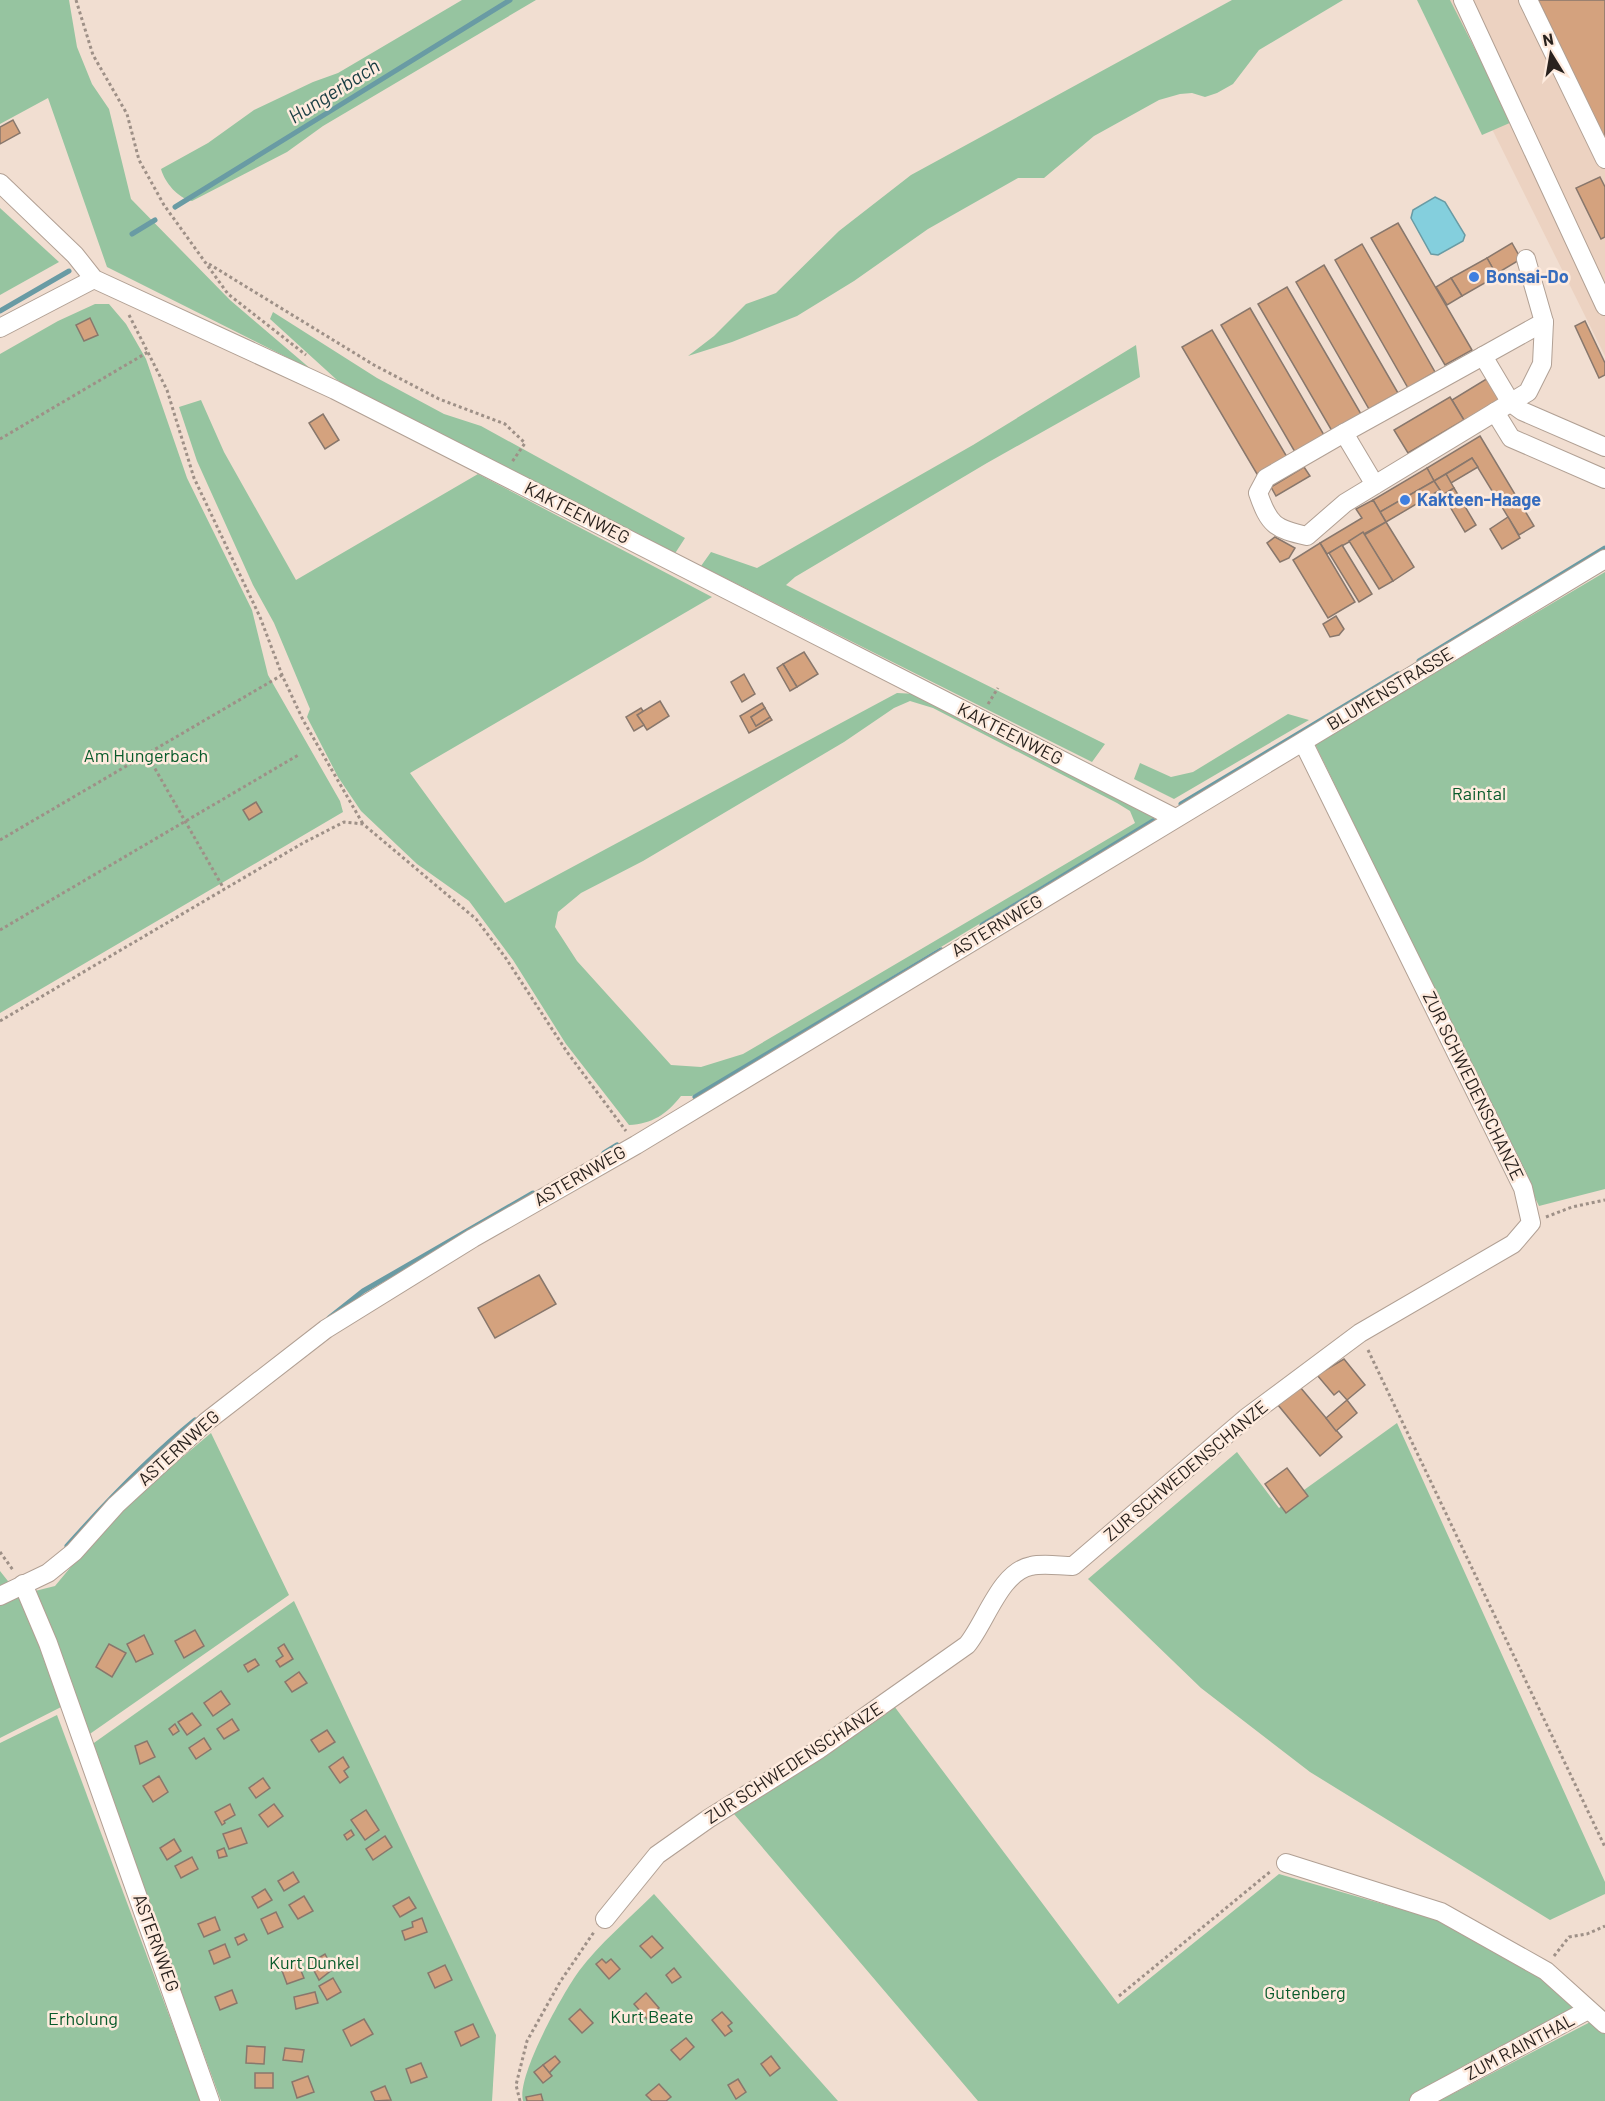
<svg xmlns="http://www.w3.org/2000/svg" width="1605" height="2101" viewBox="0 0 1605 2101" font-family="Barlow,sans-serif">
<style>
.built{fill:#ecd2c1}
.green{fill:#96c4a0;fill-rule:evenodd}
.water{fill:#84cfdd;stroke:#699ba4;stroke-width:1.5}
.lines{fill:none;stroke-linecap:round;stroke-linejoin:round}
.stream{stroke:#699ba4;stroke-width:5}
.building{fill:#d4a27e;stroke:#88776c;stroke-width:1.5}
.minor-casing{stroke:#b1a094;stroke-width:20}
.path{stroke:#9e9087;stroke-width:3;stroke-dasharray:3 3;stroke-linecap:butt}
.minor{stroke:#fff;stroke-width:18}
.shop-dot{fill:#3f7fe0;stroke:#feebde;stroke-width:2}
.labels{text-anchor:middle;stroke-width:5;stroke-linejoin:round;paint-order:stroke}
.shop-label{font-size:18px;font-weight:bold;fill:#366cbe;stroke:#feebde;text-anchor:start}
.street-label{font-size:18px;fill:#29221e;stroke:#feebde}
.park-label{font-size:18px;fill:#095b2b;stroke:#feebde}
.water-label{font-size:20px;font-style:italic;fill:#173c42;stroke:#feebde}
</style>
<rect width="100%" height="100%" fill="#f1ded1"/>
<path class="built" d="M1427,0h178v356l-111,-223z"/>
<g class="green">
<path d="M0,0h69l8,47 15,37 17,25 22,90 99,101 82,70 -205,-103 -59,-169 -48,26z"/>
<path d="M462,0h74l-213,126 -36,26 -95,49c-14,-3 -27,-18 -31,-32l47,-26 46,-33 59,-28 25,-9z"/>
<path d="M1232,0h111l-84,50 -26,34 -16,9 -12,4 -13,-4 -12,1 -21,6 -65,36 -50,42h-26l-90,51 -74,52 -57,35 -65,26 -44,14 26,-20 32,-32 30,-11 63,-62 72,-56z"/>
<path d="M1417,0h33l62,122 -30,13z"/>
<path d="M0,208l59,54 -59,33z"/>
<path d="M95,304h14l17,20 20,35 41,119 65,132 16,65 72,126 3,11 -343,201v-659l58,-33z"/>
<path d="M273,312l104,66 67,36 37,12 204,112 -11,17 -172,-86 -165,-89 -67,-61z"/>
<path d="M1136,345l4,32 -153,86 -192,114 -9,8 319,159 -13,18 -391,-196 10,-14 46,16 216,-123z"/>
<path d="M201,400l23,52 72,128 182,-106 234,123 -302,176 95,130 392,-210 20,1 231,117 6,7 -2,7 -85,46 -353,213 -22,12h-11c-14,18 -29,28 -52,29l-63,-81 -53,-84 -44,-59 -52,-37 -56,-53 -23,-34 -31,-60 3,-8 -36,-86 -21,-38 -56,-124 -18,-54zM910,701l23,7 184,95 13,8 5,12 -392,231 -42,13 -30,-2 -94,-104 -22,-34 3,-15 23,-19 62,-32 201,-119 50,-34z"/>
<path d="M1605,572v617l-66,17 -224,-462z"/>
<path d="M1288,714l21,6 -135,79 -40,-20 6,-16 31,14 22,-5z"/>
<path d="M1397,1423l208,459v12l-55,26 -240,-148 -109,-84 -113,-109 149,-127 42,56z"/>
<path d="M211,1433l78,162 -205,143 -15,-35 -69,35v-167l19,24 36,-9 59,-71z"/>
<path d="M294,1601l202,434 -4,66h-271l-130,-356z"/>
<path d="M894,1706l224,298 161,-130 156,45 101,52 42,41 -169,89h-431l-244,-287z"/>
<path d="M57,1715l144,386h-201v-358z"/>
<path d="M654,1894l184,207h-315c-7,-24 40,-108 56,-130 20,-27 51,-53 75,-77z"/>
<path d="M1594,2020l11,10v71h-166z"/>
</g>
<path class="water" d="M1435,197l10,5 20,33 -2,6 -25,14 -7,-1 -20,-36 2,-8z"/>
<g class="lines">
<g class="stream">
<path d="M175,207l335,-207"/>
<path d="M132,234l23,-14"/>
<path d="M0,311l69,-40"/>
<path d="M1419,661l186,-113"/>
<path d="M1181,804l217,-130"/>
<path d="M982,925l171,-104"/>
<path d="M695,1097l246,-147"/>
<path d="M604,1153l13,-8"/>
<path d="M329,1318l34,-27 170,-98"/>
<path d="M67,1546c40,-45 81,-88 128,-126"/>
</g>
</g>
<g class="building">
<path d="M1538,0h67v140z"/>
<path d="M13,120l7,13 -20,11v-17z"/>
<path d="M1600,177l5,10v50l-4,2 -25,-51z"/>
<path d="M1398,223l74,127 -27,15 -74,-127z"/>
<path d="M1512,243l9,16 -25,15 -9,-16z"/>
<path d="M1362,244l73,128 -27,16 -73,-128z"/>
<path d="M1487,258l10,18 -35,20 -11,-18z"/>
<path d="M1324,265l74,128 -29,16 -73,-127z"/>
<path d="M1451,278l11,18 -15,9 -11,-18z"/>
<path d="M1287,287l74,127 -29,17 -74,-127z"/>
<path d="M1250,308l74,127 -29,17 -74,-127z"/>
<path d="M90,318l8,17 -14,6 -8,-16z"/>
<path d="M1585,321l20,42v12l-6,3 -24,-52z"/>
<path d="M1212,330l75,127 -30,17 -75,-127z"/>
<path d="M1488,378l14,24 -36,22 -14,-24z"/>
<path d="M1450,397l14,23 -56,33 -14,-23z"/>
<path d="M323,414l16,26 -14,9 -16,-26z"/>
<path d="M1480,436l54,90 -15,9 -47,-77 -38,23 -7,-13z"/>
<path d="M1472,458l6,9 -27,16 -5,-9z"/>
<path d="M1304,467l6,9 -34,20 -5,-9z"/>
<path d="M1427,468l7,13 -54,31 -7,-12z"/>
<path d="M1446,474l8,14 -11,7 -9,-14z"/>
<path d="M1434,481l6,9 -54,32 -6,-10z"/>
<path d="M1454,488l22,37 -11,7 -22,-37z"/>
<path d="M1373,500l13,22 -59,32 -7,-11 42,-25 -6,-9z"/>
<path d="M1508,517l12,21 -18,11 -12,-20z"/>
<path d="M1386,522l28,45 -21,14 -29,-46z"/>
<path d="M1363,532l30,49 -14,8 -30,-48z"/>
<path d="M1275,537l20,11 -6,10 -9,4 -13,-19z"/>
<path d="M1320,543l35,59 -27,16 -35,-58z"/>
<path d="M1342,545l30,49 -13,8 -30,-49z"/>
<path d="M1336,616l8,13 -5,6 -9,2 -7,-13z"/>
<path d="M804,652l14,22 -21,13 -14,-23z"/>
<path d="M783,664l14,23 -7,4 -13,-23z"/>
<path d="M744,674l11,20 -13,8 -11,-20z"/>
<path d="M660,701l9,15 -22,14 -10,-15z"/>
<path d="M762,703l3,5 -14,9 5,9 14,-9 2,3 -23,13 -9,-17z"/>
<path d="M641,708l2,3 -6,4 7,10 -10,6 -8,-14z"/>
<path d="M765,708l5,9 -14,9 -5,-9z"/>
<path d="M256,802l6,10 -13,8 -6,-10z"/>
<path d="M539,1275l17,29 -61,34 -17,-30z"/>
<path d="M1344,1359l21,26 -18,15 -8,-9 -5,4 -17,-20z"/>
<path d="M1300,1387l42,50 -22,19 -42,-51z"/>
<path d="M1347,1400l10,13 -21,18 -10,-13z"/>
<path d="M1287,1468l21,28 -22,17 -21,-29z"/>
<path d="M195,1630l9,16 -20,12 -9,-17z"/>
<path d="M144,1635l9,19 -17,8 -9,-18z"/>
<path d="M109,1644l17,9 -14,24 -16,-10z"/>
<path d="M284,1644l9,15 -13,8 -4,-6 7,-5 -5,-8z"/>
<path d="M255,1659l4,6 -11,7 -4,-7z"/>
<path d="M299,1672l8,11 -15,9 -7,-10z"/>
<path d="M221,1691l9,13 -17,12 -9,-13z"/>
<path d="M192,1713l9,12 -14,10 -9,-13z"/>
<path d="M232,1719l7,11 -15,9 -7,-10z"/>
<path d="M175,1724l4,7 -6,4 -4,-6z"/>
<path d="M327,1730l8,12 -16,10 -8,-12z"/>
<path d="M204,1738l7,11 -15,10 -7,-11z"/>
<path d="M147,1741l8,16 -15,7 -5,-18z"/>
<path d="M343,1757l6,10 -5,4 4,6 -8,6 -11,-16z"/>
<path d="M159,1776l9,16 -15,10 -10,-16z"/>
<path d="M263,1778l7,10 -14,10 -7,-10z"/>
<path d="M230,1804l5,11 -11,6 1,2 -3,2 -7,-13z"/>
<path d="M274,1804l9,12 -15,11 -9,-12z"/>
<path d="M366,1810l13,20 -14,10 -14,-20z"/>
<path d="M241,1828l6,15 -18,6 -6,-15z"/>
<path d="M351,1830l3,5 -7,5 -3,-5z"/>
<path d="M385,1836l7,11 -19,13 -7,-11z"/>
<path d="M174,1839l7,12 -14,9 -7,-12z"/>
<path d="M224,1848l3,8 -8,2 -2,-7z"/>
<path d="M192,1857l6,12 -17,9 -6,-12z"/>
<path d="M293,1872l6,10 -15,9 -6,-10z"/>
<path d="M265,1889l7,11 -14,8 -6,-11z"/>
<path d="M304,1896l9,15 -15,8 -9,-14z"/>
<path d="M409,1897l7,11 -16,9 -7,-11z"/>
<path d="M276,1912l7,15 -15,7 -7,-15z"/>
<path d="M215,1917l5,13 -16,7 -6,-13z"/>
<path d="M422,1918l5,14 -22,8 -3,-9 11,-4 -1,-5z"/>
<path d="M244,1934l3,6 -9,5 -3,-7z"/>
<path d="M652,1936l11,12 -12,10 -11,-12z"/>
<path d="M225,1944l5,13 -16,7 -5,-13z"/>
<path d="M325,1954l8,15 -14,11 -9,-17z"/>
<path d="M602,1959l4,4 5,-4 9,10 -11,10 -13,-15z"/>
<path d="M297,1961l7,17 -17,6 -6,-16z"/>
<path d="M445,1965l7,15 -17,8 -7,-15z"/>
<path d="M674,1968l7,9 -9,6 -6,-8z"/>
<path d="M333,1978l8,14 -14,8 -8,-14z"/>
<path d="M232,1990l5,13 -17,7 -5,-13z"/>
<path d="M315,1992l3,11 -22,6 -2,-12z"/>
<path d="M646,1993l13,15 -12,11 -13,-15z"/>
<path d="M580,2009l13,14 -11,10 -13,-14z"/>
<path d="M722,2012l10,11 -4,3 4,5 -7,5 -13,-16z"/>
<path d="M364,2019l9,15 -22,12 -8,-16z"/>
<path d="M473,2024l6,13 -18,9 -6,-14z"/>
<path d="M686,2038l8,9 -14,13 -9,-10z"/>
<path d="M247,2046l18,1 -1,17 -18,-1z"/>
<path d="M285,2048l19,2 -2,12 -19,-2z"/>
<path d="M555,2056l5,6 -11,11 -6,-8z"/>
<path d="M771,2056l9,12 -10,8 -9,-12z"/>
<path d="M421,2063l6,14 -16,6 -5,-14z"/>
<path d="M543,2065l9,11 -9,7 -9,-11z"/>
<rect x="255" y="2073" width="18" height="15"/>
<path d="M308,2076l6,16 -17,6 -5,-16z"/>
<path d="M738,2079l8,13 -10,7 -8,-14z"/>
<path d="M659,2084l12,13 -5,4h-14l-6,-6z"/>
<path d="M385,2086l6,14 -16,1 -4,-9z"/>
<path d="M541,2094l2,7h-16l-1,-4z"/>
</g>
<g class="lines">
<defs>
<g id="minor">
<path d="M1463,0l142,306"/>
<path d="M1528,0l77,159"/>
<path d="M0,183l75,72 19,24 241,111 840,428"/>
<path d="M0,328l94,-49"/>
<path d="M1483,356l61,-34 -18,-63"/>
<path d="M1495,412l16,26 94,41"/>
<path d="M1344,433l139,-77 28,47 11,8 83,36"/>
<path d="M1375,485l-31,-52 -78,45 -8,15c11,32 17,36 49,43l38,-33 183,-111 14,-28 2,-42"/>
<path d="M23,1584l25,59 162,458"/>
<path d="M0,1596l48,-23 26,-21 42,-47 90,-83 120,-93 147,-91 163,-93 969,-586"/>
<path d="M1286,1863l155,49 105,59 59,53"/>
<path d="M605,1919l52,-64 51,-36 110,-69 149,-105c19,-23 33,-73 64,-79 13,-3 29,0 42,0l173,-148 114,-85 153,-89 18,-21 -8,-35 -220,-446"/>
<path d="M1419,2101l169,-91"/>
</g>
</defs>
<use href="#minor" class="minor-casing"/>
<g class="path">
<path d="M76,0l17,55 34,59 12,46 25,45 64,89 78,61"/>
<path d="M209,264l165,101 65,34 66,25 20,19 -13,19"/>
<path d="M129,315l38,75 27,88 66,139 22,58 21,45 60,104"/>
<path d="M0,439l148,-87"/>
<path d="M988,704l10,-16"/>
<path d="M146,753l78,136"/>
<path d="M0,840l282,-165"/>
<path d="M0,930l300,-176"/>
<path d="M0,1021l303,-178 41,-21 19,2 113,95 29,38 62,95 59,79"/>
<path d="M1546,1217l26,-10 33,-7"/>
<path d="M1368,1350l237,497"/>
<path d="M0,1552l13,18"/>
<path d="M1554,1956l15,-19 18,-3 18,-8"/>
<path d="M1119,1996l152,-125"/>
<path d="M520,2101l-4,-16 11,-44 33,-59 34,-50"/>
</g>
<use href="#minor" class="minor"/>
</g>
<g class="shop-dot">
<circle cx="1474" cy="277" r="6"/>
<circle cx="1405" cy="500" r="6"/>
</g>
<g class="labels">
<g class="shop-label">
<text x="1486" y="283">Bonsai-Do</text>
<text x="1417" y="506">Kakteen-Haage</text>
</g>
<g class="street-label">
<text transform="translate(577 513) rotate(27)" y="6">KAKTEENWEG</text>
<text transform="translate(1390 689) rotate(-31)" y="6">BLUMENSTRASSE</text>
<text transform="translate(1010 734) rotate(27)" y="6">KAKTEENWEG</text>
<text transform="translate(997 926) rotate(-31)" y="6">ASTERNWEG</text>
<text transform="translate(1473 1086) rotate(64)" y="6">ZUR SCHWEDENSCHANZE</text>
<text transform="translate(580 1176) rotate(-30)" y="6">ASTERNWEG</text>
<text transform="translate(179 1448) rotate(-42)" y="6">ASTERNWEG</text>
<text transform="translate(1186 1471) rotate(-40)" y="6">ZUR SCHWEDENSCHANZE</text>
<text transform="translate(794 1763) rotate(-33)" y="6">ZUR SCHWEDENSCHANZE</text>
<text transform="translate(156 1943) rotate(70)" y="6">ASTERNWEG</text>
<text transform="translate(1520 2047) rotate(-28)" y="6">ZUM RAINTHAL</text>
</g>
<g class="park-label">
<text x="146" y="762">Am Hungerbach</text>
<text x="1479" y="800">Raintal</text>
<text x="314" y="1969">Kurt Dunkel</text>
<text x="1305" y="1999">Gutenberg</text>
<text x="652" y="2023">Kurt Beate</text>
<text x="83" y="2025">Erholung</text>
</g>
<g class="water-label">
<text transform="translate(334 91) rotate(-32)" y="7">Hungerbach</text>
</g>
</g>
<g transform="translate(1551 54) rotate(349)" stroke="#feebde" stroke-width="4.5" paint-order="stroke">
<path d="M0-4.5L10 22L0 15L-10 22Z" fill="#29221e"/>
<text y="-9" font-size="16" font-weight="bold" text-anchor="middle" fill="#29221e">N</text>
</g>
</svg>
